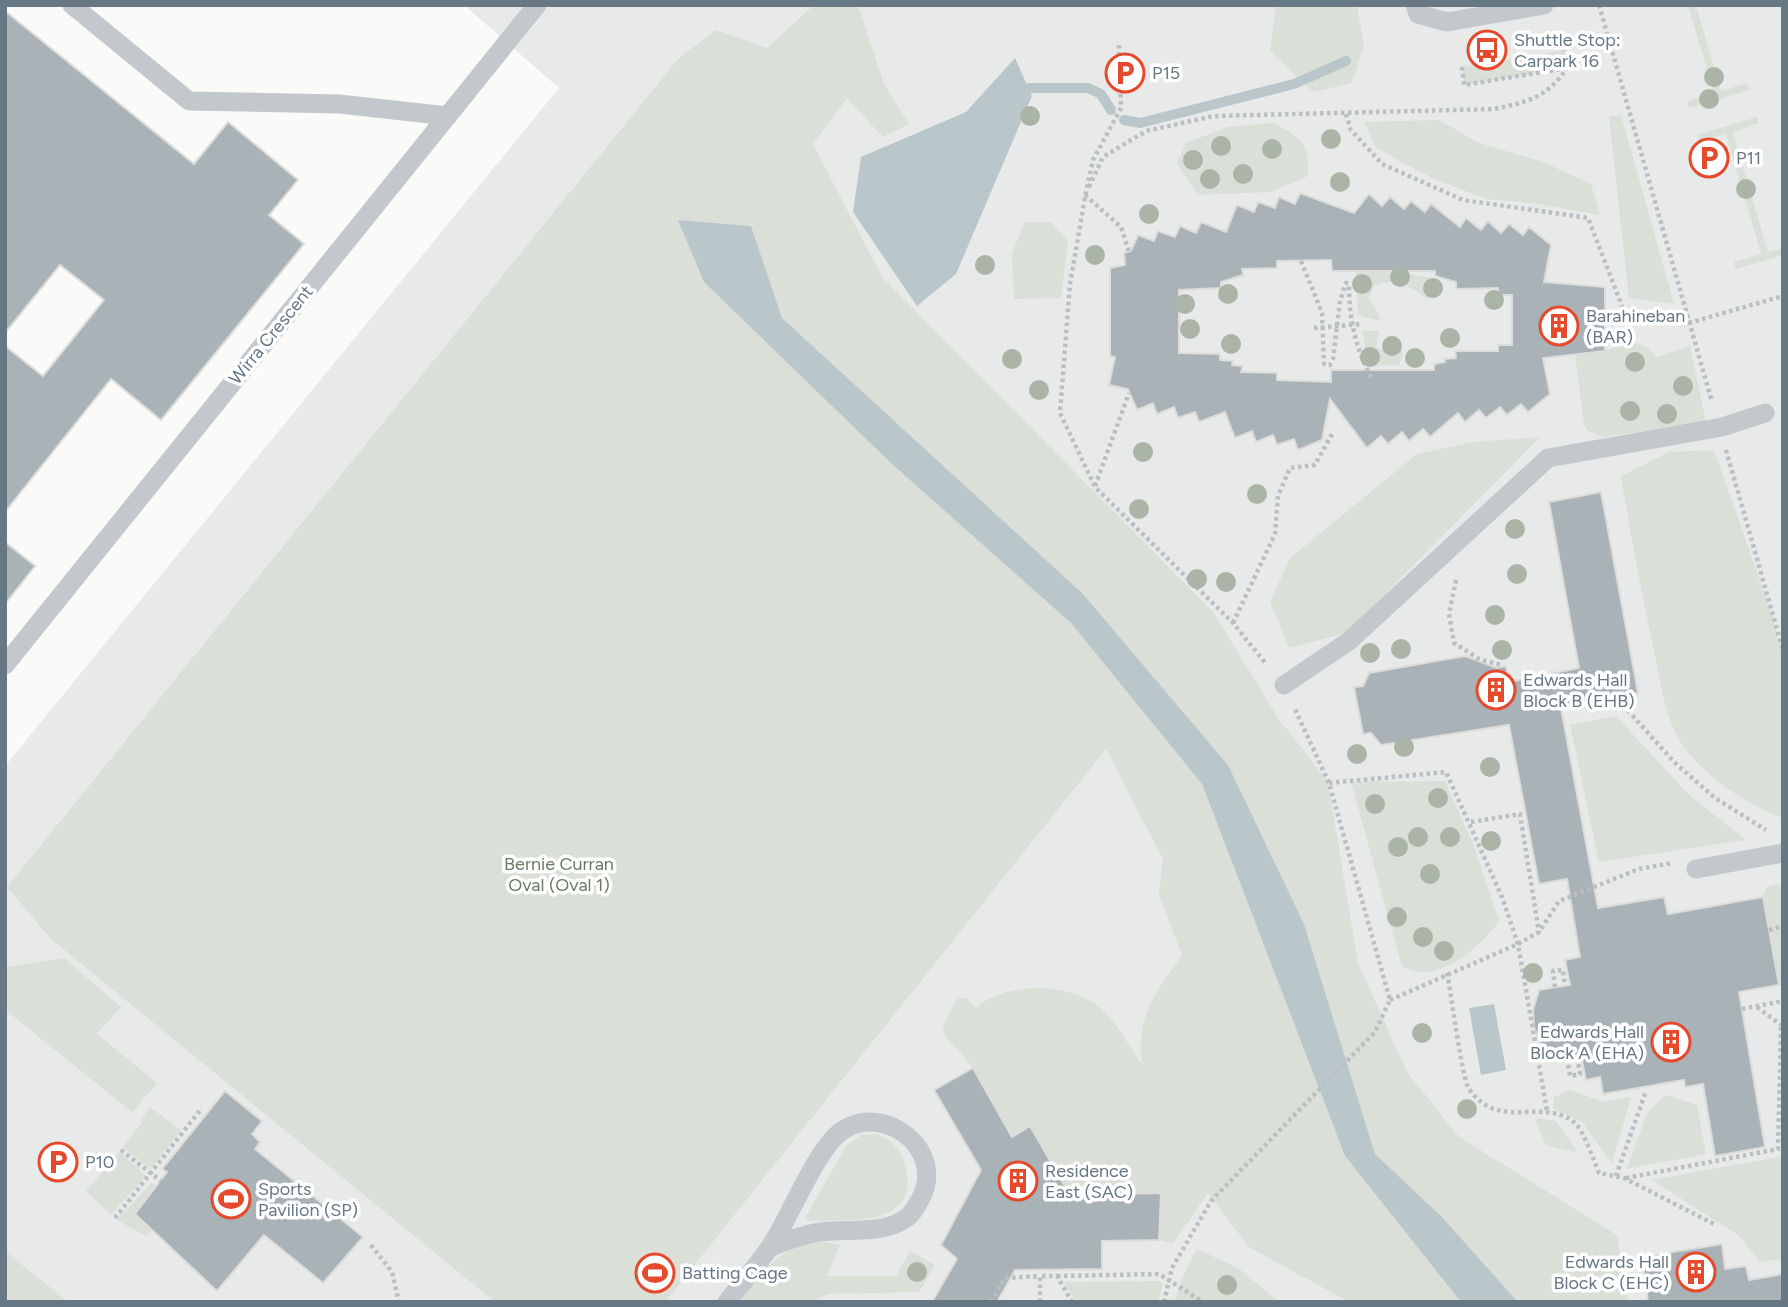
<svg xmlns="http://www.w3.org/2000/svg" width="1788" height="1307" viewBox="0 0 1788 1307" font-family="Figtree,sans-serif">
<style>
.built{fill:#e8eae9}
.green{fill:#dadfd7}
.water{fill:#b9c7ca}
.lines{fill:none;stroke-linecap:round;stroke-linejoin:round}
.stream{stroke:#b9c7ca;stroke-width:10}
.building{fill:#a8b2b7;stroke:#dcdcda;stroke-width:2;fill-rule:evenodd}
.path{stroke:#bbbfc2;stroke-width:4.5;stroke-dasharray:3.5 3.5;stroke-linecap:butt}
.service{stroke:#c3c8cc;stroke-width:19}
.tree{fill:#aab4a7}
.labels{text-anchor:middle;stroke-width:7;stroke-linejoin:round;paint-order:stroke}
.poi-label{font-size:18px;fill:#657883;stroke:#fff;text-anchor:start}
.street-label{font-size:18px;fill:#657883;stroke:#fff}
.park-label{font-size:18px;fill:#697a64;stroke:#fff}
</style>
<rect width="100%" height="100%" fill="#fafaf8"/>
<path class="built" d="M464,5h1319v1297h-1778v-536l554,-678z"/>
<g class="green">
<path d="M814,5h44l26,79 25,40 -26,13 -36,-39 -34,46 69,133 332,336 64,105 50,64 30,181 49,109 52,65 158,98 11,67h-110l-77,-86 -66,-62 -71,-230 -76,-159 -145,-171 -301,-276 -31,-92 -73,-6 214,244 179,159 131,161 143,372 116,146h-112l-100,-55 -41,-54 -35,51 -14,-4 2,-47 -91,2 -40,-68 -18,10c-20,-35 -36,-74 -67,-100l-2,-10 14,-28 9,-1 10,10c28,-26 92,-26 122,-2 21,17 30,40 45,60 -9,-47 13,-74 39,-111l-23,-60 4,-36 -57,-110 -441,553h-170l-444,-363 -44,-52 671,-828 38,-29 51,18z"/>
<path d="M1276,5h81l7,40 -12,38 -39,9 -43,-41z"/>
<path d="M1688,5h8l25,86 26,-8 3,7 -61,18 -2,-7 27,-8z"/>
<path d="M1564,50l3,18 -103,17 -2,-18z"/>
<path d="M1621,115l53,189 -45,-6 -20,-181z"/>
<path d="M1757,117l2,6 -26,9 35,120 15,-4v7l-47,14 -2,-7 27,-8 -35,-120 -27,8 -2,-7z"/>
<path d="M1439,120l40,23 64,19 48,22 9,31 -62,-11 -52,-5 -56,-22 -54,-29 -12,-26z"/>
<path d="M1273,123c28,14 37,21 35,53l-37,16 -73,3 -21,-32 9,-20 42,-16z"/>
<path d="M1025,222h26l17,19 -7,57 -47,1 -2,-46z"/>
<path d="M1384,269l47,9 5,6 -7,16c-19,-13 -33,-24 -55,-14l-5,12 11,18v5l-22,-6 -2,-45z"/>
<path d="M1363,331h16l-3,15 5,4 7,-2 2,-6h9l4,12 -4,11 -32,1z"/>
<path d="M1629,341l16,5 12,11 33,-11 16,76 -103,15 -15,-6 -4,-7 -9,-70 30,-3z"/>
<path d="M1540,437l-193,196 -58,15 -19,-46 20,-44 127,-104 57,-12z"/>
<path d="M1714,450l58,164 11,42v162c-38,-14 -84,-45 -105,-80 -13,-24 -18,-56 -23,-82 -13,-60 -24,-119 -34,-180l48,-24z"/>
<path d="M1616,716l72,78 58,46 -147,22 -29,-137z"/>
<path d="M1445,781l29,65 25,75c-14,21 -48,51 -75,51 -7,0 -15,-3 -22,-5l-51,-185z"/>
<path d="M1777,884l6,3v98h-4l-16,-88 3,-10z"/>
<path d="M64,958l57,49 -24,27 60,49 -25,29 -124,-100 -3,3 1,-48z"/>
<path d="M1570,1090l34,12 27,-5 -19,66 -30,-41 -29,-14 1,-11z"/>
<path d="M1666,1095l31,10 9,49 -79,15 20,-56z"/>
<path d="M150,1107l31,23 -31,39 -27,-22 19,-24 -2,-2z"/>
<path d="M1534,1118l22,3 22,32 -32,-8z"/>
<path d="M877,1134c17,8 25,16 29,35 13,59 -58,50 -96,52l-5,-3 42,-73 15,-10z"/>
<path d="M119,1152l27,23 -35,40 -25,-24z"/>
<path d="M1783,1156v103l-23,3 -22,-27 -86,-55z"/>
<path d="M151,1183l6,2 -22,28 16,18 -5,5 -29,-16z"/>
<path d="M824,1242l16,3 -13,31h69l14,-25 25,14 -16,27 -91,2 -17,8h-71c27,-36 37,-54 84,-60z"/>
<path d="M1197,1249l41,19 41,34h-105l9,-26z"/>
<path d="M5,1251l63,51h-63z"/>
<path d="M1159,1281l4,2 -5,19h-82l-12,-20z"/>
</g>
<g class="water">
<path d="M1015,58l17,38 -76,178 -39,32 -64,-94 8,-55 105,-45z"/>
<path d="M678,220l73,6 31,92 301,276 145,171 76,159 71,230 66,62 77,86h-57l-116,-146 -143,-372 -131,-161 -179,-159 -188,-182z"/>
<path d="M1494,1004l12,66 -25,5 -12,-67z"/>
</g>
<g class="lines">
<g class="stream">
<path d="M1028,88h60l13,6 10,16"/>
<path d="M1124,120l16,3 154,-39 52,-23"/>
</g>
</g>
<g class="building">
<path d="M5,11l189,153 34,-42 70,58 -29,35 35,29 -143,176 -50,-41 -106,133v-166l38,30 61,-76 -44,-35 -55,68z"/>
<path d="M1300,193l54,20 15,-19 13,12 8,-9 14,12 7,-8 14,11 6,-8 29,23 6,-9 15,12 7,-9 13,12 8,-9 14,11 6,-8 22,18 -7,37 61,5v64l-62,7 7,36 -22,18 -7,-8 -14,11 -7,-8 -14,11 -7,-8 -14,12 -7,-9 -28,24 -7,-8 -14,12 -7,-9 -14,12 -7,-8 -14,12 -37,-49 -8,41 -24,10 -4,-11 -17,6 -4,-10 -17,7 -4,-11 -17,7 -10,-26 -26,10 -4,-10 -17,6 -4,-11 -17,7 -4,-11 -16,7 -9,-21 -19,-4 6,-28 -5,-1v-88l15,-3 -1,-12 7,-2 7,-16 16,6 4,-10 17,6 5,-11 16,7 5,-11 25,10 11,-27 17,7 4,-10 17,6 4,-11 16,7zM1331,260l1,11h103v5l21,6v7l42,-1v7h14v50h-14v6h-43l1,7 -12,1 1,3 -11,2v6h-103v12l-54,-2v-7l-36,-1 2,-6 -11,-1 1,-4 -13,-1v-6l-41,-1v-63l42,-2v-6l22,-7 -1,-6 35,-1v-7z"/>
<path d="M1601,492l37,201 -77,15 37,200 66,-11 4,17 95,-17 16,88 -40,7 26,155 -50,9 -12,-72 -18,3 -1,-7 -81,14 -3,-17 -14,3 -5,-24 -30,5 -7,-9 -10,-25 -1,-17 6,-20 31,-5 -5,-25 15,-3 -13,-78 -28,5 -30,-159 -128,20 -10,-12 -8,1 -9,-47 9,-1 6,-13 96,-17 32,12 9,-2 3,16 70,-14 -30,-166z"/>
<path d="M5,542l30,24 -30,38z"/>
<path d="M973,1068l39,69 18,-11 40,69 91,-2 -2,47 -57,1v28l-87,1 -18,32h-65l25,-43 -16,-14 40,-75 -47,-80z"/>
<path d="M225,1091l37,30 -10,13 8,8 -5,7 108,88 -40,46 -59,-48 -47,56 -82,-77 32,-42 -5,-3z"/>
<path d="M1722,1244l3,25 21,-3 3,14 34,-6v28h-135l-6,-45z"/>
</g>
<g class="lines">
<g class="path">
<path d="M1599,5l113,397"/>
<path d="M1119,45l2,63 -28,52 -8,37 -15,87 -10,129 35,74 138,136 34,42"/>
<path d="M1462,67l2,18 103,-17 -3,-18"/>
<path d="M1346,114l5,16 31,34 81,36 125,18 39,101 58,5 98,-28"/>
<path d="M1089,187l14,-30 43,-26 68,-15 280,-7c33,-7 53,-11 73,-41"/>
<path d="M1085,195l36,32 8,25"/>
<path d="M1301,261l21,52 2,51 6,1 3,-6 7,-58 6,-18 3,1c0,34 6,63 22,93"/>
<path d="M1605,319h22"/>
<path d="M1314,328l48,-4"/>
<path d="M1726,450l57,200"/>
<path d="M1095,486l34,-93"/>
<path d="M1456,580l-7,34 5,29 25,16 22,6"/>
<path d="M1233,623l42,-89 3,-38 12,-28 25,-3 17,-31"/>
<path d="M1623,705l51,57 41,36 51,32"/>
<path d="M1329,783l117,-11 56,125 16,47 29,167"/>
<path d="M1471,822l49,-8 19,118"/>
<path d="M1769,930l14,-4"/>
<path d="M1447,973c4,18 15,107 22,116 31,44 75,6 107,35 8,8 18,37 23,49l25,5 92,47"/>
<path d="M1555,987l-2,-16 10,-1 2,16"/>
<path d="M1390,1000l128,-56 21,-12 20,-31 80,-32 33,-6"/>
<path d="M1757,1007l24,18"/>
<path d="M1742,1009l41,-8"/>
<path d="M1567,1058l3,18 10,-2 -3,-18"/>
<path d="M121,1150l40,31"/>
<path d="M1616,1176l30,-85"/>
<path d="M1626,1178l152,-29 3,-125"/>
<path d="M115,1218l87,-110"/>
<path d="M371,1245l21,27 7,30"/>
<path d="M1057,1276l102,-2 44,28"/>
<path d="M991,1302l14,-24 35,-2"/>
<path d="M1040,1302v-26h17l15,26"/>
<path d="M1164,1302l8,-34 39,-67 164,-169 15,-32 -61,-217 -35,-76"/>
</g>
<g class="service">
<path d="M72,5l117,96 150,3 109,12"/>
<path d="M1415,5l3,9 29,8 97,-17"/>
<path d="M5,665l532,-660"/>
<path d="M1284,685l65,-44 199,-183 174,-31 43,-14"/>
<path d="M1696,869l87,-16"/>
<path d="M727,1302c14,-18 30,-36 43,-55 20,-29 46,-99 73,-117 41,-27 103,19 78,68 -4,7 -9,17 -16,21 -23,16 -57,9 -84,13 -17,2 -34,9 -51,15"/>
</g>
</g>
<g class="tree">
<circle cx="1714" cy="77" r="10"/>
<circle cx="1709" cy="99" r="10"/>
<circle cx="1030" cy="116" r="10"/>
<circle cx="1331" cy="139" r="10"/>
<circle cx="1221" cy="146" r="10"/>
<circle cx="1272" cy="149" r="10"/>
<circle cx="1193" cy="160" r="10"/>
<circle cx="1243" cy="174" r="10"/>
<circle cx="1210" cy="179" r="10"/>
<circle cx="1340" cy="182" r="10"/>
<circle cx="1746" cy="189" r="10"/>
<circle cx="1149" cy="214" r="10"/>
<circle cx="1095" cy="255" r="10"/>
<circle cx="985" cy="265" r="10"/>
<circle cx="1400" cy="277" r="10"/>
<circle cx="1362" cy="284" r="10"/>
<circle cx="1433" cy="288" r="10"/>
<circle cx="1228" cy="294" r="10"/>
<circle cx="1494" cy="300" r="10"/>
<circle cx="1185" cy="304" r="10"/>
<circle cx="1190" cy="329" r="10"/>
<circle cx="1450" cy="338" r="10"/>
<circle cx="1231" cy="344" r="10"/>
<circle cx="1392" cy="346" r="10"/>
<circle cx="1370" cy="357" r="10"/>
<circle cx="1415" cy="358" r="10"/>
<circle cx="1012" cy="359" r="10"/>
<circle cx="1635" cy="362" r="10"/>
<circle cx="1683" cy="386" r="10"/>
<circle cx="1039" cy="390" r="10"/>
<circle cx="1630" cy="411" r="10"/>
<circle cx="1667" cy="414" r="10"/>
<circle cx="1143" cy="452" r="10"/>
<circle cx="1257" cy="494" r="10"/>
<circle cx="1139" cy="509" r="10"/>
<circle cx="1515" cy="529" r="10"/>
<circle cx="1517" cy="574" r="10"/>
<circle cx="1197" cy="579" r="10"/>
<circle cx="1226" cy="582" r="10"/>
<circle cx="1495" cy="615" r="10"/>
<circle cx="1401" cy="649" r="10"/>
<circle cx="1502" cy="650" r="10"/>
<circle cx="1370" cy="653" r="10"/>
<circle cx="1404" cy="747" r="10"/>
<circle cx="1357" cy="754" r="10"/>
<circle cx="1490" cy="767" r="10"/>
<circle cx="1438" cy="798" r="10"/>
<circle cx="1375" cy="804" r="10"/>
<circle cx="1418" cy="837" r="10"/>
<circle cx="1450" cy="837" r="10"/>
<circle cx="1491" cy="841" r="10"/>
<circle cx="1398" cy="847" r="10"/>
<circle cx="1430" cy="874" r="10"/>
<circle cx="1397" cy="917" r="10"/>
<circle cx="1423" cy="937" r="10"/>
<circle cx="1444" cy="951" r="10"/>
<circle cx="1533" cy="973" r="10"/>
<circle cx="1422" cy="1033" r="10"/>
<circle cx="1467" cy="1109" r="10"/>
<circle cx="917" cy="1272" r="10"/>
<circle cx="1227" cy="1285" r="10"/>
</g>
<defs>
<symbol id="bus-ring" viewBox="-11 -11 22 22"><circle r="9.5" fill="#fff" stroke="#e64a2c" stroke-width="1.5"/><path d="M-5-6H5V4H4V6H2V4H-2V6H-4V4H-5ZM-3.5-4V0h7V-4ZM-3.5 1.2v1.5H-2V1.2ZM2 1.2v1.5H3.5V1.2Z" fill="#e64a2c"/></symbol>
<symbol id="parking-ring" viewBox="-11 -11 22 22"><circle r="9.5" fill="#fff" stroke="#e64a2c" stroke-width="1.5"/><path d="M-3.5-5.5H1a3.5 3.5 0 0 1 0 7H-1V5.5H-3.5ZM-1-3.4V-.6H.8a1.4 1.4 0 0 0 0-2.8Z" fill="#e64a2c"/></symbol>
<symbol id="building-ring" viewBox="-11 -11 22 22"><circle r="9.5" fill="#fff" stroke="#e64a2c" stroke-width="1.5"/><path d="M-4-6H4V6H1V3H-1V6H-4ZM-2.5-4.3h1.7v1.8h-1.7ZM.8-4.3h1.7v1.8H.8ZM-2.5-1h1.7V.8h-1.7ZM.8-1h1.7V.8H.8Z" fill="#e64a2c"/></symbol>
<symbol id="stadium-ring" viewBox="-11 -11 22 22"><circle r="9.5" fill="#fff" stroke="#e64a2c" stroke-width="1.5"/><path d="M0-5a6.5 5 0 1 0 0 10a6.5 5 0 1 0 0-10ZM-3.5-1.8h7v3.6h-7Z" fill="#e64a2c"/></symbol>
</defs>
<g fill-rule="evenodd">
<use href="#bus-ring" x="1465" y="28" width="44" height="44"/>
<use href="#parking-ring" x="1103" y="51" width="44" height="44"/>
<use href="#parking-ring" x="1687" y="136" width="44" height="44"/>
<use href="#building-ring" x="1537" y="304" width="44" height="44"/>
<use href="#building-ring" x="1474" y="668" width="44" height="44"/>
<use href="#building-ring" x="1649" y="1020" width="44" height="44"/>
<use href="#parking-ring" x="36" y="1140" width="44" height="44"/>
<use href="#building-ring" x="996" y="1159" width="44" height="44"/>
<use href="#stadium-ring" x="209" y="1177" width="44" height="44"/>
<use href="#building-ring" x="1674" y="1250" width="44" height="44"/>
<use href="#stadium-ring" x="633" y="1251" width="44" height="44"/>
</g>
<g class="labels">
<g class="poi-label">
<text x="1514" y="46">Shuttle Stop:<tspan x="1514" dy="21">Carpark 16</tspan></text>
<text x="1152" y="79">P15</text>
<text x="1736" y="164">P11</text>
<text x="1586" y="322">Barahineban<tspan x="1586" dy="21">(BAR)</tspan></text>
<text x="1523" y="686">Edwards Hall<tspan x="1523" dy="21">Block B (EHB)</tspan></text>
<text x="1644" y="1038" text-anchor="end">Edwards Hall<tspan x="1644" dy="21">Block A (EHA)</tspan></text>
<text x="85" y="1168">P10</text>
<text x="1045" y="1177">Residence<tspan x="1045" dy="21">East (SAC)</tspan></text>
<text x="258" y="1195">Sports<tspan x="258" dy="21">Pavilion (SP)</tspan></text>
<text x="1669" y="1268" text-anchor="end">Edwards Hall<tspan x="1669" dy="21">Block C (EHC)</tspan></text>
<text x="682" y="1279">Batting Cage</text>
</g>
<g class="street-label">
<text transform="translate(271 335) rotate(-51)" y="6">Wirra Crescent</text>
</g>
<g class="park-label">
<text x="559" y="870">Bernie Curran<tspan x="559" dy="21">Oval (Oval 1)</tspan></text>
</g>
</g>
<rect width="1788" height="1307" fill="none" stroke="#657883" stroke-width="14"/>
</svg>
